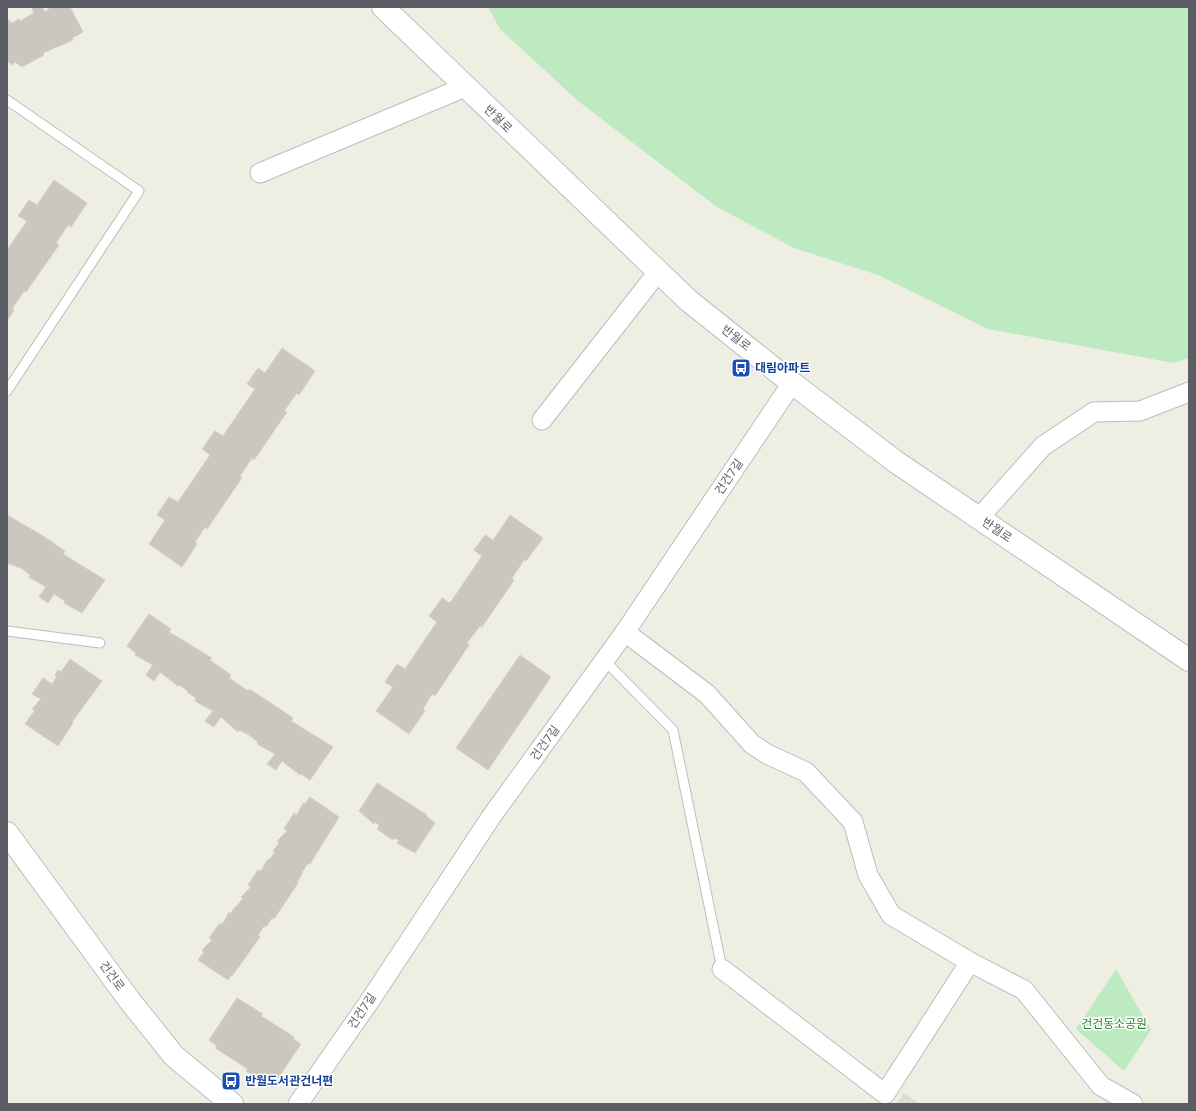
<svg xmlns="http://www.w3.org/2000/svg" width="1196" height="1111" viewBox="0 0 1196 1111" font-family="Roboto,'Noto Sans KR',sans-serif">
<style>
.education{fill:#dfddd2}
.green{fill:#bdeac0}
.building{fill:#cbc7c0;stroke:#d5d0c1}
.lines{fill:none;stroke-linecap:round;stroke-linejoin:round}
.lane-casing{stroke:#bbbdc3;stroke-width:11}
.street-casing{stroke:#bbbdc3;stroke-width:21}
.secondary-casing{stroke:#bcbfc6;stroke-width:24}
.lane{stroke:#fff;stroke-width:9}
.street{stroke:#fff;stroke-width:19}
.secondary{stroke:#fff;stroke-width:22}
.labels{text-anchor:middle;stroke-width:3;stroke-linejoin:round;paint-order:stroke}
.street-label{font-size:12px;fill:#5b5f65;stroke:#fff}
.transit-label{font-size:12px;font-weight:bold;fill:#164399;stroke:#fff;text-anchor:start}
.park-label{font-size:12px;fill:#2b8436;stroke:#fff}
</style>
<rect width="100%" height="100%" fill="#efeee3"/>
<path class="education" d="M904,1093l16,11h-24z"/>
<g class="green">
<path d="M488,7h701v351l-15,5 -186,-34 -110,-54 -84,-27 -77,-41 -139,-106 -78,-72z"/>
<path d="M1116,969l35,61 -27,41 -48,-42z"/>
</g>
<g class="building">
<path d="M35,7h7l3,5 6,-5h19l13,25 -11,6 1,2 -30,13 1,2 -22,12 -7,-5 -2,3 -6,-4v-42l5,4 7,-4 1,2 14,-8 -2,-4z"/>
<path d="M54,180l33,23 -16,24 -3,-2 -12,18 3,2 -33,47 -2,-1 -12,18 2,1 -7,11v-71l20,-29 -9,-5 11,-16 8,5z"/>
<path d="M282,348l33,23 -16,24 -2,-2 -13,18 3,1 -33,48 -2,-2 -12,18 2,2 -35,51 -2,-2 -10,15 2,2 -15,23 -33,-23 16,-24 -8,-5 12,-18 9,5 32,-47 -8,-6 13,-18 8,5 32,-47 -8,-5 11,-16 7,5z"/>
<path d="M7,515l36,21 22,15 -2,3 42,26 -23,33 -18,-10 1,-2 -11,-7 -6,9 -9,-6 7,-10 -17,-10 1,-2 -9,-7 -14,-5z"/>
<path d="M510,515l33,23 -17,23 -2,-1 -12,18 2,2 -32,47 -2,-1 -13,17 2,2 -34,51 -3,-2 -9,15 2,2 -16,23 -33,-23 17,-24 -8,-5 12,-18 8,5 32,-47 -8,-6 13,-18 8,5 32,-47 -8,-6 11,-15 8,5z"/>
<path d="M149,614l22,15 -2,3 43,26 -2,2 21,15 -2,3 19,13 1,-2 22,14 22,15 -2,3 42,26 -23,33 -9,-6 -1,1 -18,-14 -6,9 -9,-6 8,-10 -18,-10 1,-2 -9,-7 -10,-5 -1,2 -17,-15 -7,10 -9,-6 8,-10 -18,-10 1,-3 -9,-6 1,-1 -9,-6 -1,1 -18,-14 -6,9 -8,-6 7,-10 -18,-10 1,-2 -9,-7z"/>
<path d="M520,655l31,22 -63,93 -32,-22z"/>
<path d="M70,659l32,22 -30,41 1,1 -15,23 -33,-22 10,-14 -3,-1 9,-10 -9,-5 11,-16 9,6 5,-8 -2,-1 3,-5 3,2z"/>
<path d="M377,783l50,32 -1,1 9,7 -20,30 -18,-10 2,-2 -4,-3 -2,2 -16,-11 2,-4 -4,-3 -1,2 -15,-13z"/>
<path d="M310,797l29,20 -29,47 -2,-1 -6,9h1l-6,10 1,1 -24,36 -2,-1 -6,9 -2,-1 -6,9 2,2 -28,39 -1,-1 -3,5 -30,-20 6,-8 -2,-2 10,-10 -3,-2 11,-15 2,2 7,-13 1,2 6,-8h1l6,-8 -2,-1 10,-10 -3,-2 10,-15 3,1 7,-12 1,1 6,-8 -2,-1 6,-8 -2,-2 10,-10 -3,-2 10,-16 3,2 6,-12 2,1z"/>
<path d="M237,998l26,16 -2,2 33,21 -1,2 8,5 -29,43 -9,-6v1l-17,-11 2,-2 -33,-21 2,-2 -8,-6z"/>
</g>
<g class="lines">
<defs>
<g id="lane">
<path d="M7,100l132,91 -132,200"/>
<path d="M7,631l93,12"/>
<path d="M605,661l68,69 49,239"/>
</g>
<g id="street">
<path d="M260,173l205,-86"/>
<path d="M542,420l116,-148"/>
<path d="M979,518l64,-72 51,-34 46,-1 49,-19"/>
<path d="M625,632l82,62 45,50 15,10 39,18 47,50 15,53 23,40 79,47 54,28 77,96 32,18"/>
<path d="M722,969l163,125 85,-132"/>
<path d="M298,1104l71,-102 122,-185 134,-185 167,-249"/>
</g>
<g id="secondary">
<path d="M383,7l306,294 103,82 104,79 293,198"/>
<path d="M7,833l123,168 44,55 58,48"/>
</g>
</defs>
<use href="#lane" class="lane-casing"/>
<use href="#street" class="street-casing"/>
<use href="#secondary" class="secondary-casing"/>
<use href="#lane" class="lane"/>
<use href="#street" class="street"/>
<use href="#secondary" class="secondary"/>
</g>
<defs>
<symbol id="bus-square" viewBox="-11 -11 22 22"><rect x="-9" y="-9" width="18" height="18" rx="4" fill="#1a4fb4" stroke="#fff"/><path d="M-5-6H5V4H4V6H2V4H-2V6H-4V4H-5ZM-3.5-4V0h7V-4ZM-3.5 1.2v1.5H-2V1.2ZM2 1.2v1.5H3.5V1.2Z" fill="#fff"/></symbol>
</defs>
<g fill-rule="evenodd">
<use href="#bus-square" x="730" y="357" width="22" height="22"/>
<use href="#bus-square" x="220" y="1070" width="22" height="22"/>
</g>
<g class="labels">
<g class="street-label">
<text transform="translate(498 119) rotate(44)" y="4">반월로</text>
<text transform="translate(736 338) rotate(38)" y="4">반월로</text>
<text transform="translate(729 477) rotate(-56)" y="4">건건7길</text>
<text transform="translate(997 530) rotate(34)" y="4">반월로</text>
<text transform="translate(545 743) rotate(-54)" y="4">건건7길</text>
<text transform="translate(112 976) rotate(54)" y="4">건건로</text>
<text transform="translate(362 1011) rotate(-56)" y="4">건건7길</text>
</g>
<g class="transit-label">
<text x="755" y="372">대림아파트</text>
<text x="245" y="1085">반월도서관건너편</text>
</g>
<g class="park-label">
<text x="1114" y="1028">건건동소공원</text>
</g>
</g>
<rect width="1196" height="1111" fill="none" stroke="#5b5f65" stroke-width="16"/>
</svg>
